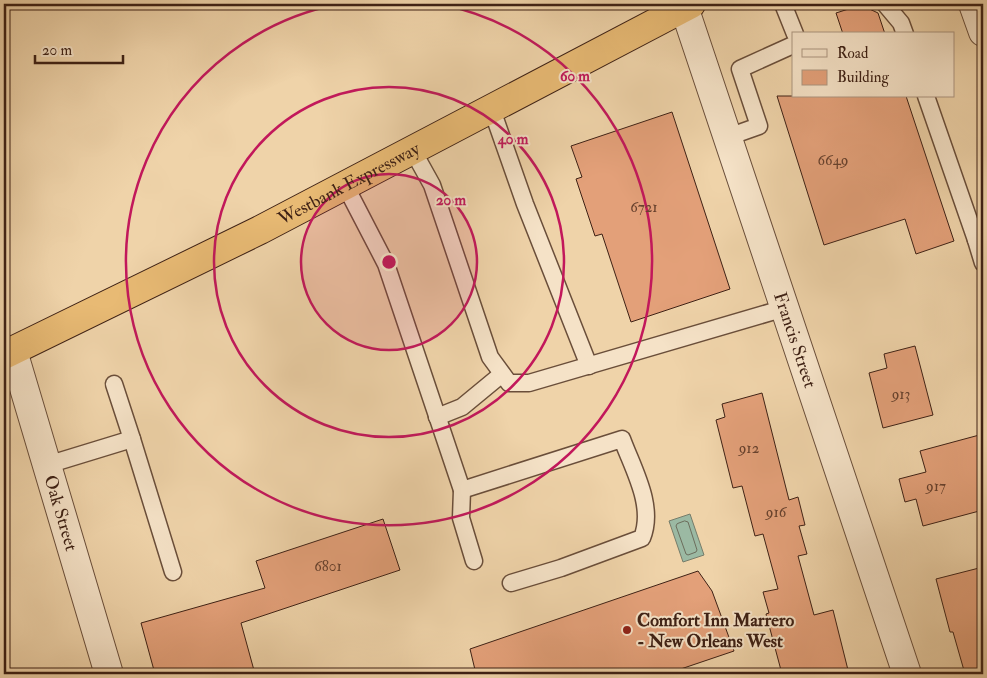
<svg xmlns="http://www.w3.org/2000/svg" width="987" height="678" viewBox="0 0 987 678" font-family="'IM FELL Double Pica',serif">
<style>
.water{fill:#9bb9a3;stroke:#767c6a}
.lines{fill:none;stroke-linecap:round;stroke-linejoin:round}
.shore{stroke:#6c6d5c;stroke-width:1}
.building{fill:#e3a079;stroke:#3e2115}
.service-casing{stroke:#6a4e3a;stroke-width:19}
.minor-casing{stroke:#6a4e3a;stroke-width:30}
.trunk-casing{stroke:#3e2115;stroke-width:30}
.service{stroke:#f5e2c7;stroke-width:16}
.minor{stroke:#f5e2c7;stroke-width:28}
.trunk{stroke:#e8ba74;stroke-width:28}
.ring{fill:none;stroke:#c2185b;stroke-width:2.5}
.poi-dot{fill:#8f2418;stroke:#f5e2c7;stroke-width:2}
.labels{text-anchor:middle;stroke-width:4;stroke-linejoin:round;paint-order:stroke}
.number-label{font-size:15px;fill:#67412e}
.street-label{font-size:18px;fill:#3e2115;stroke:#f5e2c7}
.poi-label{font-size:18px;font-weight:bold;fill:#3e2115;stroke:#f5e2c7;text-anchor:start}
.centre{fill:#c2185b;stroke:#f5e2c7;stroke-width:2.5}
.ring-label{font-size:15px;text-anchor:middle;font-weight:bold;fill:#c2185b;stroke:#f5e2c7;stroke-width:4;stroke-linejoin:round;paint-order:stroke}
</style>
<rect width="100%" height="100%" fill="#efd3a9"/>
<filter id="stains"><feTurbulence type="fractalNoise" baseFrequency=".004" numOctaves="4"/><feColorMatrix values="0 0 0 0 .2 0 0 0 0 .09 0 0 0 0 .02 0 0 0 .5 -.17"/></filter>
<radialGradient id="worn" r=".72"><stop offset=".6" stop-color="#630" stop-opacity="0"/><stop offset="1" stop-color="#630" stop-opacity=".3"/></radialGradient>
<path class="water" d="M690,514l14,41 -21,7 -14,-41z"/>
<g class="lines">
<path class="shore" d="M685,521l3,1 9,28 -1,2 -8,3 -2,-1 -10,-28 1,-2z"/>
</g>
<g class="building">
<path d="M861,5l17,8 7,21h-42l-7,-21z"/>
<path d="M777,96h129l48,145 -38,13 -11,-35 -81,26z"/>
<path d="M672,112l58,177 -99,33 -29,-88 -7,2 -19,-57 6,-2 -11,-31z"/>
<path d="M915,346l18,69 -50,13 -14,-55 18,-5 -3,-14z"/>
<path d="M762,393l27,107 9,-3 7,28 -6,1 8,28 -9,2 16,59 19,-5 16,64h-67l-16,-60 3,-1 -6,-21 15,-3 -15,-55 -8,2 -13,-50 -9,2 -17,-68 9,-3 -3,-13z"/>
<path d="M983,434v76l-60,16 -7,-27 -11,3 -6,-23 27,-7 -6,-21z"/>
<path d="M383,519l17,51 -159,53 14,51h-100l-14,-51 124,-35 -9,-27z"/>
<path d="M983,567v107h-18l-12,-42h-3l-14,-53z"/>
<path d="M698,571l14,20 22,60 -68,23h-190l-6,-25z"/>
</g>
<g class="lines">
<defs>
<g id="service">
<path d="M783,4l12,30"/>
<path d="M885,4l16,19 4,11"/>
<path d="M926,96l50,144 7,-3"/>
<path d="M491,107l34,97 64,162"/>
<path d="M728,137l31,-11 -19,-57 53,-24"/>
<path d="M412,149l20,36 58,172 19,26h20l256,-75"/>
<path d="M345,185l41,79 76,226 160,-51c11,30 33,67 20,99l-81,30 -50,15"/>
<path d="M976,240l7,23"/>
<path d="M437,417l25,-10 40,-33"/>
<path d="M132,439l41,133"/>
<path d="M47,465l85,-26 -18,-55"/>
<path d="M462,490l-1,28 13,43"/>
</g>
<g id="minor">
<path d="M973,4l10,28"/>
<path id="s1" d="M684,7l223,667"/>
<path id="s2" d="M13,351l96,323"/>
</g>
<g id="trunk">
<path id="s3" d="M4,355l256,-125 431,-226"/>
</g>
</defs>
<use href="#service" class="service-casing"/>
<use href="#minor" class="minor-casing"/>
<use href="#trunk" class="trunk-casing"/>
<use href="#service" class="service"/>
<use href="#minor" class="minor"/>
<use href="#trunk" class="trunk"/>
</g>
<circle cx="389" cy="262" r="88" fill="#c2185b" fill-opacity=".12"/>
<g class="ring">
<circle cx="389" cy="262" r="88"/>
<circle cx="389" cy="262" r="175"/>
<path d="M439 4A263 263 0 1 1 339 4"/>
</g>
<circle class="poi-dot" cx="627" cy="630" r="5"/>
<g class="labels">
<g class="number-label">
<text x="833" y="165">6649</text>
<text x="644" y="212">6721</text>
<text x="901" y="399">913</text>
<text x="749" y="453">912</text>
<text x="936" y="491">917</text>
<text x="776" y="517">916</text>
<text x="328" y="571">6801</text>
</g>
<g class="street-label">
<text dy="6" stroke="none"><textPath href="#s3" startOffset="385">Westbank Expressway</textPath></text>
<text dy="6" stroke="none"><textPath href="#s1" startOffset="351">Francis Street</textPath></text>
<text dy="6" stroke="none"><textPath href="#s2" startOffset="169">Oak Street</textPath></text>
</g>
<g class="poi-label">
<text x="637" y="626">Comfort Inn Marrero<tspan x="637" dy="21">- New Orleans West</tspan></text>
</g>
</g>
<circle cx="389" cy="262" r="8" class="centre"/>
<g class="ring-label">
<text x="575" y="81">60 m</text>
<text x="513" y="144">40 m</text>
<text x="451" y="205">20 m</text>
</g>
<rect width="987" height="678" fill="none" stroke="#efd3a9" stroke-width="20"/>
<rect x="5" y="5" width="977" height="668" fill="none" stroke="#3e2115" stroke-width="2.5"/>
<rect x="10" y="10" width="967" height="658" fill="none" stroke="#3e2115"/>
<rect x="792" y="32" width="162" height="65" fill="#f5e2c7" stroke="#ac9580"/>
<rect x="802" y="49" width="25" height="8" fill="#f5e2c7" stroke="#ac9580"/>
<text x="837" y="58" font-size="15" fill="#3e2115">Road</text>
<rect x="802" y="70" width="25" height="15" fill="#e3a079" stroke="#ac9580"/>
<text x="837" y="82" font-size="15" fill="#3e2115">Building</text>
<path d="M35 55v8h88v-8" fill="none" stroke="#3e2115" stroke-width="2.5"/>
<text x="42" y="55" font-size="15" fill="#3e2115" stroke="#f5e2c7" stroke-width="4" paint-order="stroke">20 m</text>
<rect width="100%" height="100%" filter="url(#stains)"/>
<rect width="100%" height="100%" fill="url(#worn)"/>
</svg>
